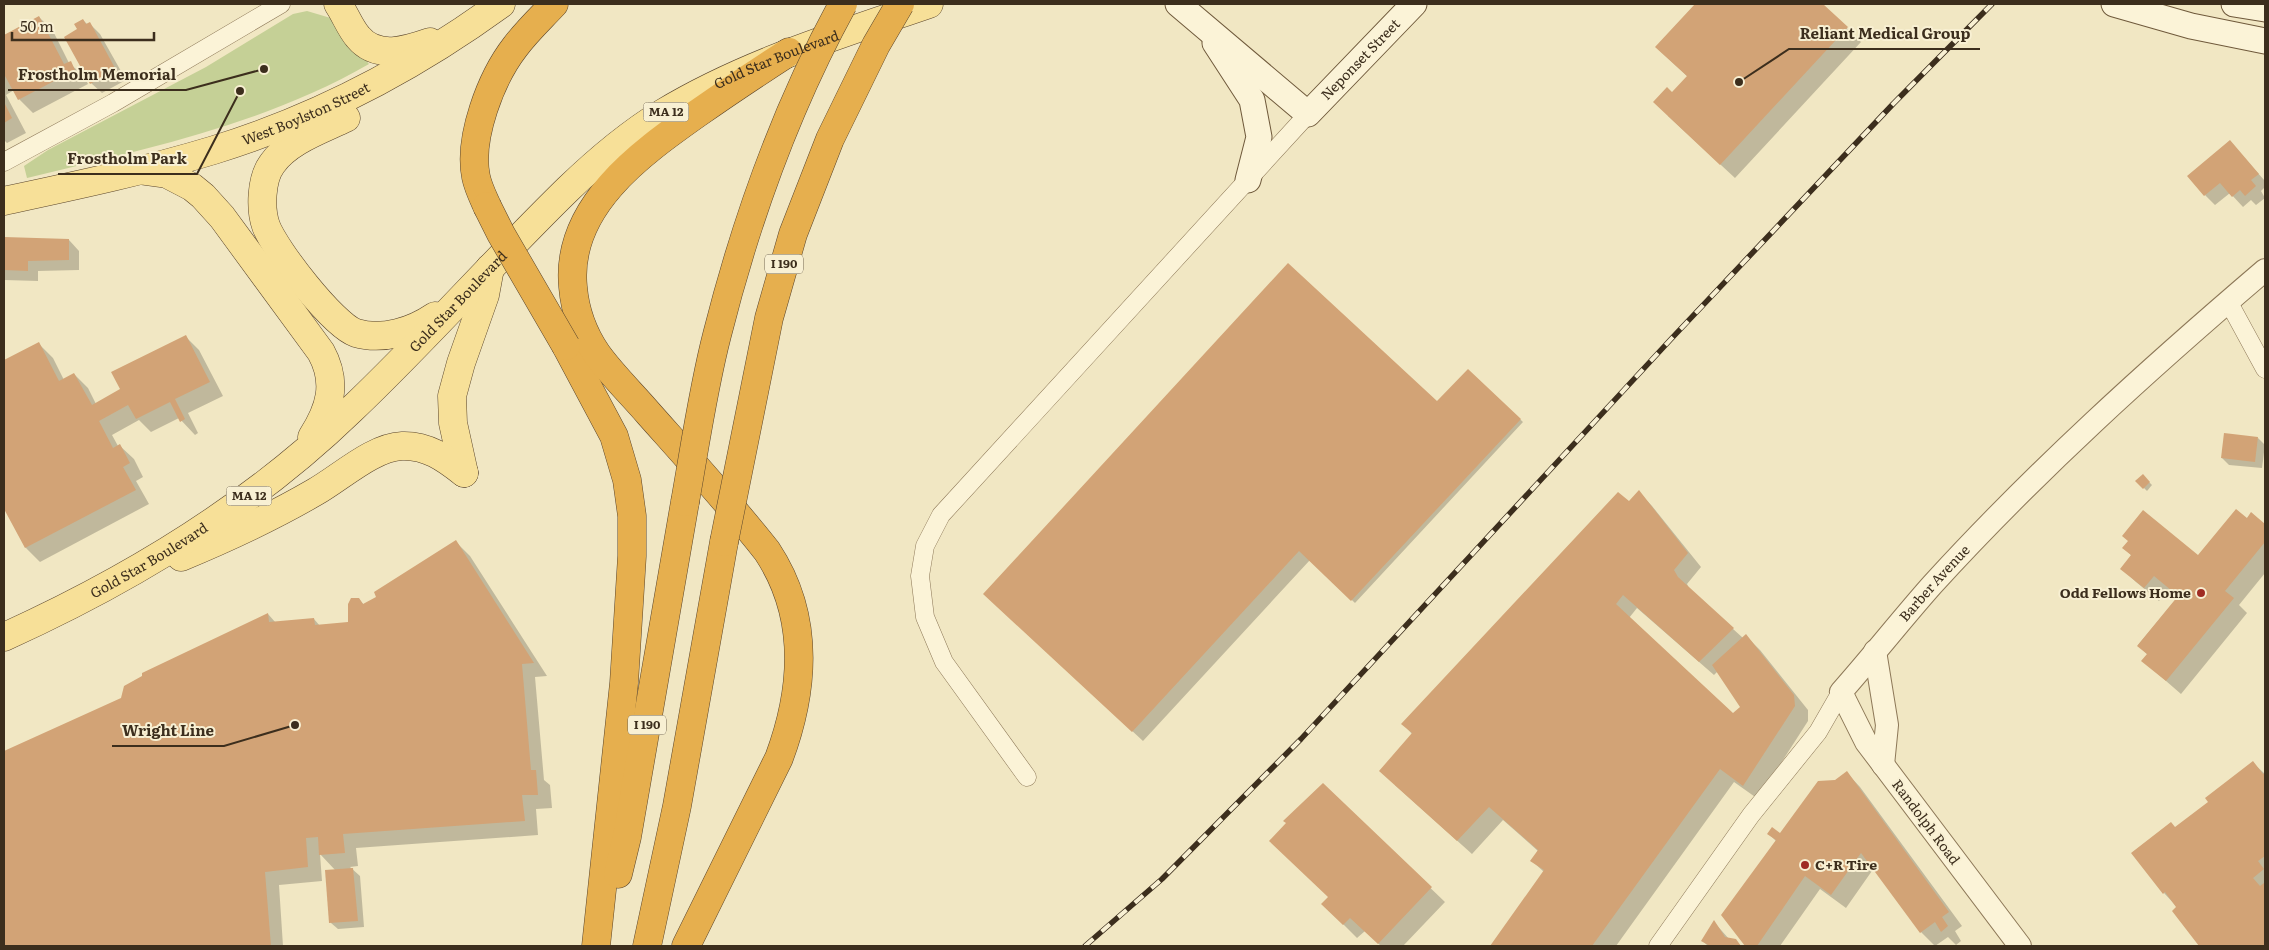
<svg xmlns="http://www.w3.org/2000/svg" width="2269" height="950" viewBox="0 0 2269 950" font-family="Literata,serif">
<style>
.green{fill:#c5d096}
.shadow{fill:#0003;fill-rule:evenodd}
.building{fill:#d2a376}
.lines{fill:none;stroke-linecap:round;stroke-linejoin:round}
.minor-casing{stroke:#8d7858;stroke-width:19}
.tertiary-casing{stroke:#8d7858;stroke-width:24}
.secondary-casing{stroke:#6f593b;stroke-width:27}
.primary-casing{stroke:#5a452c;stroke-width:29}
.motorway-casing{stroke:#5a452c;stroke-width:29}
.minor{stroke:#fbf3d7;stroke-width:18}
.tertiary{stroke:#fbf3d7;stroke-width:22}
.secondary{stroke:#fbf3d7;stroke-width:25}
.primary{stroke:#f7e098;stroke-width:28}
.motorway{stroke:#e6af4e;stroke-width:28}
.rail-casing{stroke:#3c2e1d;stroke-width:5.5}
.rail{stroke:#f8f0d3;stroke-width:4;stroke-dasharray:11;stroke-linecap:butt}
.motorway-bridge-casing{stroke:#5a452c;stroke-width:29;stroke-linecap:butt}
.motorway-bridge{stroke:#e6af4e;stroke-width:28}
.poi-dot{fill:#a02c23;stroke:#f8f0d3;stroke-width:2}
.labels{text-anchor:middle;stroke-width:4;stroke-linejoin:round;paint-order:stroke}
.shield{fill:#f8f0d3;stroke:#746854;stroke-width:1}
.shield-label{font-size:12px;font-weight:bold;fill:#3c2e1d}
.street-label{font-size:14px;fill:#3c2e1d;stroke:#f8f0d3}
.poi-label{font-size:14px;font-weight:bold;fill:#3c2e1d;stroke:#f8f0d3;text-anchor:end}
.leader{fill:none;stroke:#3c2e1d;stroke-width:2}
.callout-dot{fill:#3c2e1d;stroke:#f8f0d3;stroke-width:2}
.callout-label{font-size:15px;text-anchor:middle;font-weight:bold;fill:#3c2e1d;stroke:#f8f0d3;stroke-width:4;stroke-linejoin:round;paint-order:stroke}
</style>
<rect width="100%" height="100%" fill="#f1e7c3"/>
<path class="green" d="M307,11l27,8 35,45c-106,61 -224,85 -342,114l-3,-12 24,-16 158,-83 87,-53z"/>
<g class="shadow">
<path d="M1696,4h126l39,38 -126,136 -67,-62 4,-22 16,-17 -32,-30z"/>
<path d="M39,17l14,14 16,32 15,13 4,8 -55,29 -14,-14 -5,-9 -8,5 20,38 -19,10 -3,-3v-104z"/>
<path d="M83,20l5,5 2,-1 10,10 26,46 -24,13 -11,-10z"/>
<path d="M2230,142l35,39v6l-4,4 4,7 -9,7 -5,-5 -8,7 -13,-14 -15,12 -10,-10z"/>
<path d="M4,238l65,2 10,11v19l-41,1v10l-34,-1z"/>
<path d="M185,336l14,14 24,46 -35,17 10,20 -3,2 -16,-17 -28,14 -12,-12 -27,15 6,11h2l14,13 9,18 -7,4 13,23 -109,58 -14,-14 -22,-41v-145l35,-18 14,14 11,22 10,-6 14,14 8,16 26,-15z"/>
<path d="M1468,370l55,52 -168,181 -45,-43 -167,181 -148,-137 443,-201z"/>
<path d="M2258,438l7,7 -3,23 -33,-3 -7,-7z"/>
<path d="M2143,476l9,9 -5,6 -10,-10z"/>
<path d="M1639,492l13,14 49,61 -14,17 3,6 53,48 3,-2 14,14 48,60v11l-50,78 -24,-17 -118,164h-124l52,-74 -12,-11 6,-10 -35,-31 -31,34 -77,-69 17,-51 -9,-10zM1637,608l77,67 4,-4 24,36 -9,8 -104,-97z"/>
<path d="M2252,514l13,11v48l-26,32 8,8 -66,81 -38,-33 5,-6 -10,-10 40,-48 -10,-8 -9,12 -23,-19 -14,-14 10,-12 -8,-8 74,9z"/>
<path d="M456,542l14,14 77,120 -12,1 9,103 6,5 2,23 -16,1 2,26 -182,13 2,18 -8,1 10,9 4,51 -26,2 -7,-6 5,-52 -16,-17 2,27 -43,4 4,61h-279v-193l118,-54 146,-85 8,9 38,-4 6,7 30,-3 9,-24 5,6 14,-7z"/>
<path d="M2253,763l12,11v172h-65l-27,-35 5,-3 -14,-15 12,-64 34,-27z"/>
<path d="M1847,773l13,14 102,139 -7,5 6,10 -5,4 -8,-8 -13,9 -14,-14 -47,-64 -28,40 -26,-19 -40,57h-34l-23,-31 53,-74 -7,-7 11,1 55,-54z"/>
<path d="M1323,785l122,117 -42,44h-22l-16,-15 -8,7 -20,-20 -8,-20z"/>
<path d="M1714,922l15,17 6,1 6,6h-33l-5,-5z"/>
</g>
<g class="building">
<path d="M1695,4h128l25,23 -128,138 -67,-63 14,-15 5,5 15,-16 -32,-29z"/>
<path d="M39,16l25,48 7,-3 4,9 -57,30 -14,-26v-39z"/>
<path d="M83,19l3,5 4,-2 26,48 -26,14 -26,-47 13,-8 -3,-5z"/>
<path d="M4,102l8,16 -8,5z"/>
<path d="M2230,140l29,34 -8,6 5,6 -11,10 -5,-6 -8,7 -12,-14 -16,13 -17,-20z"/>
<path d="M4,237l65,2v21l-41,1v10l-24,-1z"/>
<path d="M1288,263l149,138 31,-32 53,50 -170,182 -52,-50 -167,181 -149,-138z"/>
<path d="M186,335l24,47 -35,17 10,20 -5,3 -10,-20 -34,17 -8,-14 -29,16 14,27 7,-4 10,19 -7,4 13,23 -111,58 -21,-39v-149l35,-18 20,39 15,-8 18,32 28,-16 -9,-17z"/>
<path d="M2224,433l34,4 -3,25 -34,-4z"/>
<path d="M2143,474l7,8 -7,7 -8,-8z"/>
<path d="M1639,490l49,63 -14,17 4,7 56,51 -35,34 -76,-67 -7,9 117,109 7,-6 -28,-42 34,-31 48,61 1,11 -52,80 -23,-17 -128,177h-102l54,-76 -14,-9 8,-11 -49,-43 -32,34 -78,-70 33,-38 -11,-9 217,-232 11,9z"/>
<path d="M2236,509l11,9 4,-6 14,12v18l-40,49 9,7 -68,83 -25,-20 6,-7 -10,-8 41,-50 -24,-20 -10,12 -24,-19 11,-14 -9,-7 6,-7 -6,-5 21,-26 55,45z"/>
<path d="M456,540l78,123 -12,1 9,106h5l2,25h-16l3,26 -182,13 2,19 -26,2 -1,-18 -12,1 2,29 -43,5 6,74h-267v-195l117,-53 3,-12 18,-10v-3l126,-60 1,9 45,-4 1,7 33,-3v-18l3,-6h8l4,6 13,-7 -2,-5z"/>
<path d="M2253,761l10,13 2,-1v83l-7,5 6,8 -11,9 7,8 4,-3 1,2v61h-66l-27,-35 4,-4 -11,-15 -2,2 -32,-41 40,-31 4,5 33,-25 -3,-4z"/>
<path d="M1847,771l102,141 -7,5 6,9 -7,6 -6,-10 -15,11 -59,-80 -30,42 -26,-19 -48,70h-12l-24,-31 55,-75 -9,-6 5,-7 8,6 38,-52 17,-1z"/>
<path d="M1323,783l109,104 -54,57 -28,-26 -7,7 -22,-21 7,-7 -59,-56 17,-18 -3,-2z"/>
<path d="M353,868l5,53 -29,2 -4,-53z"/>
<path d="M1714,920l11,17 11,2 5,7h-31l-9,-5z"/>
</g>
<g class="lines">
<defs>
<g id="minor">
<path d="M4,162l109,-59 168,-99"/>
<path d="M2228,301l37,68"/>
<path d="M1027,777l-83,-115 -19,-45 -5,-41 5,-30 16,-31 367,-401"/>
<path d="M1658,946l93,-131 67,-83 23,-40"/>
</g>
<g id="tertiary">
<path d="M1875,651l12,74 -4,40"/>
<path id="s1" d="M2020,946l-154,-204 -25,-50c31,-35 60,-72 91,-107 103,-113 217,-216 333,-315"/>
</g>
<g id="secondary">
<path id="s2" d="M1178,4l130,110 106,-110"/>
<path d="M2114,4l77,22 74,15"/>
<path d="M2234,4l31,5"/>
<path d="M1215,43l37,57 7,37 -11,43"/>
</g>
<g id="primary">
<path d="M338,4c7,10 12,24 20,33 19,23 49,13 72,5"/>
<path d="M346,118c-25,12 -58,23 -74,46 -11,15 -12,45 -6,62 9,24 67,99 90,107 27,8 57,-2 79,-17"/>
<path d="M145,171l22,3 25,13 11,9 19,21 99,135c17,31 9,57 -9,85"/>
<path id="s3" d="M4,201c70,-15 141,-30 210,-51 104,-32 199,-82 287,-146"/>
<path d="M464,473l-11,-50 -1,-27 9,-33 24,-68 5,-27"/>
<path d="M181,557c46,-19 91,-40 134,-65 25,-14 58,-45 87,-46 25,-1 43,12 62,27"/>
<path id="s4" d="M4,637c126,-57 247,-130 347,-227 75,-71 143,-149 217,-221 29,-28 61,-55 95,-76 83,-50 176,-78 266,-109"/>
</g>
<g id="motorway">
<path d="M487,206c-4,-9 -9,-19 -11,-29 -8,-39 15,-99 39,-130 12,-16 26,-29 39,-43"/>
<path d="M566,346l48,90 13,44 5,36v40l-8,127 -28,263"/>
<path d="M618,874l9,-37 58,-335"/>
<path d="M647,946l30,-140 47,-264"/>
<path d="M686,946l93,-188c26,-70 31,-142 -12,-207 -37,-47 -78,-92 -118,-137 -17,-20 -37,-39 -52,-60 -13,-19 -22,-43 -24,-67 -8,-80 67,-133 125,-174 30,-21 60,-41 91,-61"/>
</g>
</defs>
<use href="#minor" class="minor-casing"/>
<use href="#tertiary" class="tertiary-casing"/>
<use href="#secondary" class="secondary-casing"/>
<use href="#primary" class="primary-casing"/>
<use href="#motorway" class="motorway-casing"/>
<use href="#minor" class="minor"/>
<use href="#tertiary" class="tertiary"/>
<use href="#secondary" class="secondary"/>
<use href="#primary" class="primary"/>
<use href="#motorway" class="motorway"/>
<defs>
<path id="rail" d="M1085,946l77,-67 139,-140 371,-401 221,-234 99,-100"/>
</defs>
<use href="#rail" class="rail-casing"/>
<use href="#rail" class="rail"/>
<defs>
<g id="motorway-bridge">
<path d="M487,206l14,28 65,112"/>
<path d="M685,502c10,-56 18,-113 32,-167 29,-115 69,-227 126,-331"/>
<path d="M724,542l45,-224 24,-84 37,-95 46,-94 24,-41"/>
</g>
</defs>
<use href="#motorway-bridge" class="motorway-bridge-casing"/>
<use href="#motorway-bridge" class="motorway-bridge"/>
</g>
<g class="poi-dot">
<circle cx="2201" cy="593" r="5"/>
<circle cx="1805" cy="865" r="5"/>
</g>
<g class="labels">
<g class="shield">
<rect x="643.5" y="102.5" width="45" height="19" rx="4"/>
<rect x="765" y="254.5" width="38" height="19" rx="4"/>
<rect x="226.5" y="486.5" width="45" height="19" rx="4"/>
<rect x="628" y="715.5" width="38" height="19" rx="4"/>
</g>
<g class="shield-label">
<text x="666" y="116">MA 12</text>
<text x="784" y="268">I 190</text>
<text x="249" y="500">MA 12</text>
<text x="647" y="729">I 190</text>
</g>
<g class="street-label">
<text dy="5" stroke="none"><textPath href="#s2" startOffset="246">Neponset Street</textPath></text>
<text dy="5" stroke="none"><textPath href="#s4" startOffset="974">Gold Star Boulevard</textPath></text>
<text dy="5" stroke="none"><textPath href="#s3" startOffset="315">West Boylston Street</textPath></text>
<text dy="5" stroke="none"><textPath href="#s4" startOffset="569">Gold Star Boulevard</textPath></text>
<text dy="5" stroke="none"><textPath href="#s4" startOffset="164">Gold Star Boulevard</textPath></text>
<text dy="5" stroke="none"><textPath href="#s1" startOffset="455">Barber Avenue</textPath></text>
<text transform="translate(1926 822) rotate(53)" y="5">Randolph Road</text>
</g>
<g class="poi-label">
<text x="2191" y="598">Odd Fellows Home</text>
<text x="1815" y="870" text-anchor="start">C+R Tire</text>
</g>
</g>
<path class="leader" d="M1739 82L1789 49H1980M264 69L186 90H8M240 91L197 174H58M295 725L224 746H112"/>
<g class="callout-dot">
<circle cx="1739" cy="82" r="5"/>
<circle cx="264" cy="69" r="5"/>
<circle cx="240" cy="91" r="5"/>
<circle cx="295" cy="725" r="5"/>
</g>
<g class="callout-label">
<text x="1885" y="39">Reliant Medical Group</text>
<text x="97" y="80">Frostholm Memorial</text>
<text x="127" y="164">Frostholm Park</text>
<text x="168" y="736">Wright Line</text>
</g>
<rect width="2269" height="950" fill="none" stroke="#3c2e1d" stroke-width="10"/>
<path d="M12 32v8h142v-8" fill="none" stroke="#3c2e1d" stroke-width="2.5"/>
<text x="20" y="32" font-size="15" fill="#3c2e1d" stroke="#f8f0d3" stroke-width="4" paint-order="stroke">50 m</text>
</svg>
